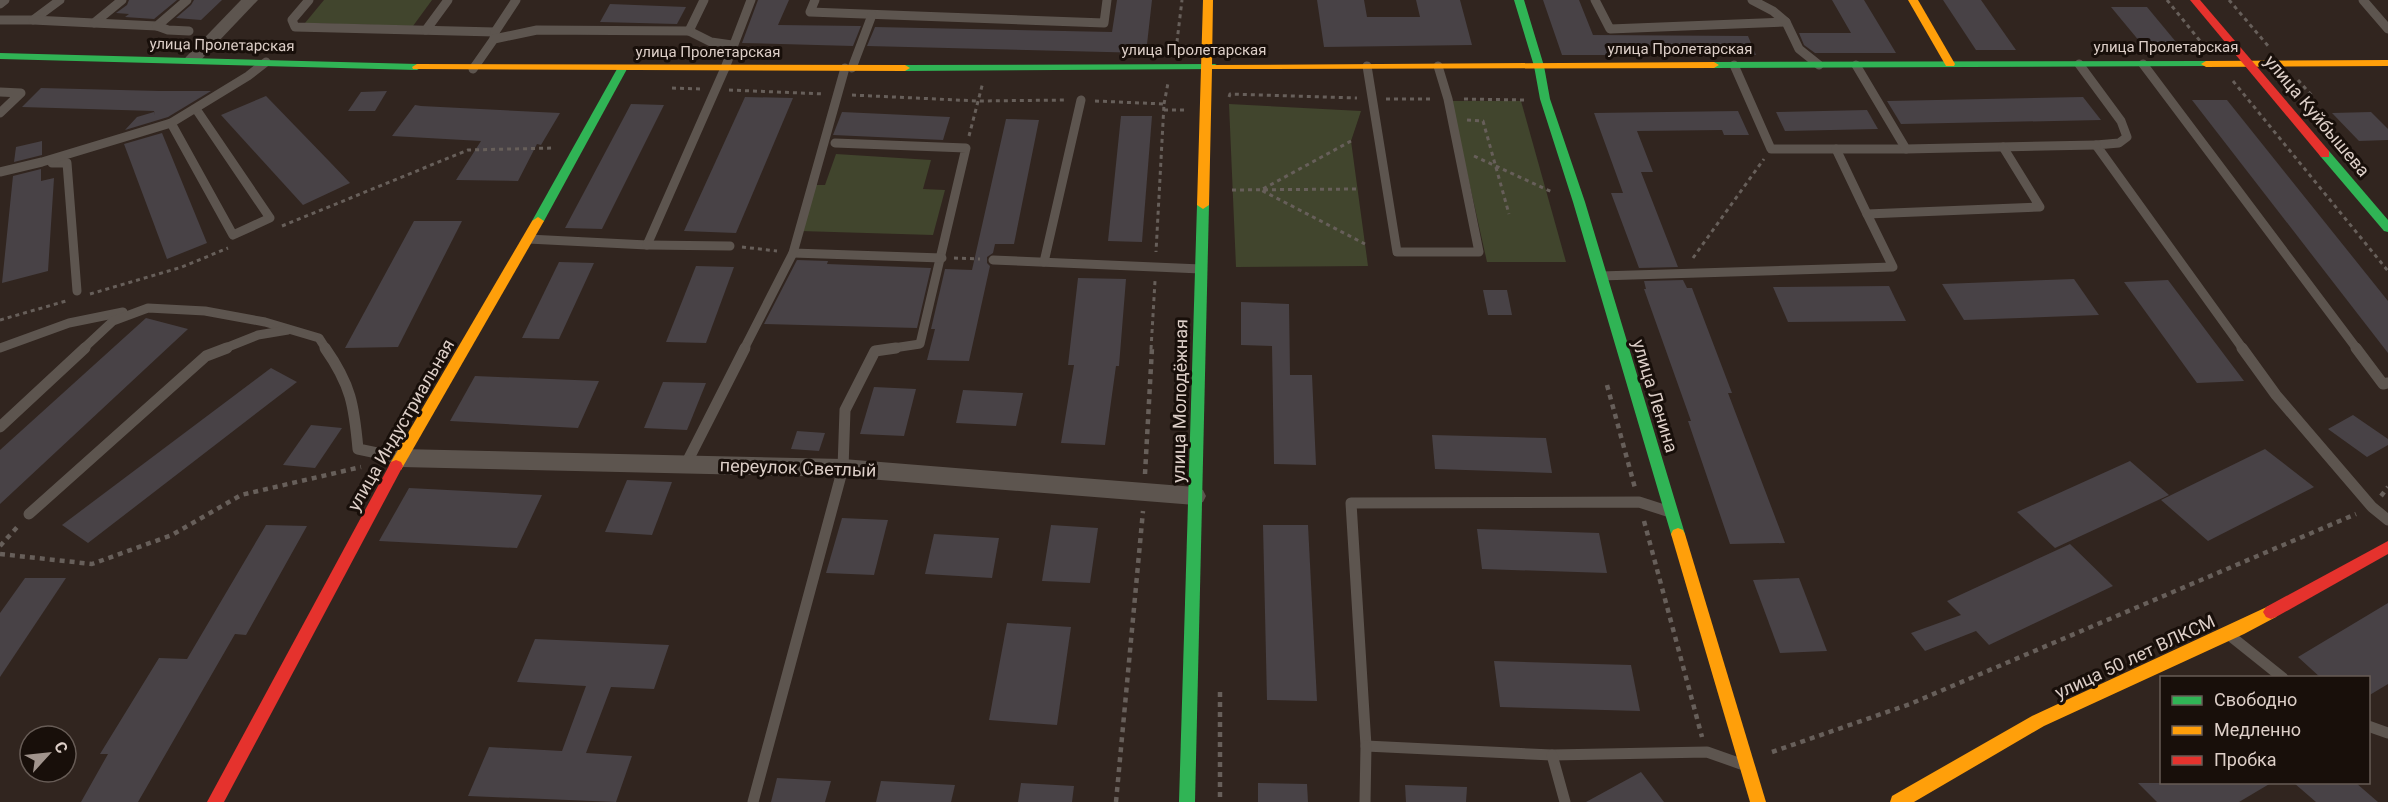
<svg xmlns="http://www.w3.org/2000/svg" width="2388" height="802" viewBox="0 0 2388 802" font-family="Roboto,sans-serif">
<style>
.green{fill:#41452d}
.building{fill:#484246}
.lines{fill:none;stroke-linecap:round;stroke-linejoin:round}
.path-far1{stroke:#675f5a;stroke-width:3;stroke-dasharray:4 4;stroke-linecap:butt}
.path{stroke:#675f5a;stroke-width:4.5;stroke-dasharray:5 5;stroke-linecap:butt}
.lane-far1{stroke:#5d554f;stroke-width:9}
.lane{stroke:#5d554f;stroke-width:11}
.street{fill:#5d554f;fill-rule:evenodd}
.fast{fill:#30b455;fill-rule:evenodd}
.slow{fill:#ff9f0a;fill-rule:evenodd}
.jam{fill:#e5322d;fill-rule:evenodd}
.labels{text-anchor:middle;stroke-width:6;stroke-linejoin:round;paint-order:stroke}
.far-street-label{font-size:15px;fill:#ddcfc8;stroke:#180f0a}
.street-label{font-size:18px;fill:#ddcfc8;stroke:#180f0a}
</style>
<rect width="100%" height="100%" fill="#31251f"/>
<g class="green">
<path d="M324,0h108l-19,26 -108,-3z"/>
<path d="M1451,101h70l45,161h-79z"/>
<path d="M1229,104l132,7 -10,30 17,125 -132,1z"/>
<path d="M836,154l95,6 -8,29 22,1 -12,45 -133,-4 15,-46h10z"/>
</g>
<g class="building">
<path d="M129,0h48l-23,19 -29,-2 4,-3 -13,-1 11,-8z"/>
<path d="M194,0h28l-21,20 -25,-2 15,-13z"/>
<path d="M758,0h31l-11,25 83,1 -8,20 -111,-3z"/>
<path d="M1117,0h35l-6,53 -279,-7 8,-19 237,5z"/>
<path d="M1317,0h47l3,17h53l-4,-17h44l12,45 -148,2z"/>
<path d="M1543,0h36l14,35 155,1 8,19h-194z"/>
<path d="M1832,0h32l32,53h-81l-11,-8 -5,-12h52z"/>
<path d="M1943,0h38l35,50h-40z"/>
<path d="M610,4l76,3 -9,17 -77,-2z"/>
<path d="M2111,7h36l34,41h-36z"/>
<path d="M41,88l119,3h51l-43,26 -43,13 12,-13 17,-5 1,3 -1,-4 -132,-4z"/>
<path d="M387,91l-12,20h-27l13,-19z"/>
<path d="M266,96l62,64 22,23 -47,22 -82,-90z"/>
<path d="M745,97l48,1 -57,135 -52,-2z"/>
<path d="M2083,97l18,23 -200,4 -14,-23z"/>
<path d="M2192,100h35l161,201v52z"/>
<path d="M631,104l33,1 -62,124 -37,-1z"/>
<path d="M415,105l6,1 139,7 -19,32 -4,-1 -19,37 -62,-1 25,-39 -89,-5z"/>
<path d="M1867,110l11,19 -93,2 -9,-19z"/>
<path d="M1738,111l11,24h-25l-2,-5 -85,1 16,41h-12l37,95 -39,1 -28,-75h12l-29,-80z"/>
<path d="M842,112l108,5 -7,23 -110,-5z"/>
<path d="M2371,112l17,17v11l-29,1 -27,-28z"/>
<path d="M1121,116h31l-10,126 -34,-1z"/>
<path d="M1006,119l33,1 -25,124h-19l-2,9 -6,4v6l3,3 -21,95 -42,-1 8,-31h-4l14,-60 27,1z"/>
<path d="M162,133l45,110 -40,16 -43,-115z"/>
<path d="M42,141v14l-28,7 2,-15z"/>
<path d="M41,169v12l13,-3 -6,93 -46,12 11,-107z"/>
<path d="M414,221h48l-64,126 -53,1z"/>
<path d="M797,260l31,1 -1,3 104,4 -14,60 -153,-4z"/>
<path d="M559,262l35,1 -35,76 -37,-1z"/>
<path d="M696,266l38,1 -28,76 -40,-1z"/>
<path d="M1078,278l48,1 -7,87h-3l-11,79 -44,-2 13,-78h-6z"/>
<path d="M2074,279l25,36 -135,5 -22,-36z"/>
<path d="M1683,280l4,8h5l40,105h-4l57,150 -55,1 -42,-123h3l-47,-132h2l-2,-8z"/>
<path d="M2168,280l76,101 -47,2 -73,-101z"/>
<path d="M1889,286l17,35 -118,1 -15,-35z"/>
<path d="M1483,290h24l5,25h-24z"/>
<path d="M1241,302l48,2 1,71h22l4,90 -42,-1 -2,-118 -31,-1z"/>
<path d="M146,318l42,11 -188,175v-54z"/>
<path d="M271,368l26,14 -209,161 -26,-18z"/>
<path d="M475,376l124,5 -21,47 -128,-7z"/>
<path d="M663,382l43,1 -19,47 -43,-2z"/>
<path d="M874,387l42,2 -12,47 -44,-2z"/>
<path d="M963,390l60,3 -7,33 -60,-3z"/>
<path d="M2353,415l35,24v6l-21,12 -39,-28z"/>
<path d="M311,425l31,3 -27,40 -32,-3z"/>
<path d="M797,431l28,2 -6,18 -28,-2z"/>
<path d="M1432,435l114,3 6,35 -117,-4z"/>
<path d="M2265,449l49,38 -106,54 -47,-41z"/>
<path d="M2130,461l39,34 -114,53 -38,-36z"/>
<path d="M627,480l45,2 -20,53 -47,-3z"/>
<path d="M409,488l133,7 -25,53 -138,-7z"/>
<path d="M842,518l46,2 -14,55 -48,-2z"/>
<path d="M266,525l41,1 -61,109 -11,-1 -97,168h-57l27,-48h-8l59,-96 28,1z"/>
<path d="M1051,525l47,3 -8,55 -48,-2z"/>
<path d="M1263,525h45l9,176 -50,-1z"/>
<path d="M1477,529l122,4 8,40 -125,-4z"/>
<path d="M934,534l65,4 -7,40 -67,-4z"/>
<path d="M2070,544l43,42 -124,59 -13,-14 -51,20 -14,-18 50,-18 -14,-14z"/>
<path d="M25,578h41l-66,99v-64z"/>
<path d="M1799,578l28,73 -47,2 -27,-73z"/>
<path d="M2388,603v81l-20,12v-18h-47l-23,-21z"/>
<path d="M1007,623l64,4 -14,98 -68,-5z"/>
<path d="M535,639l134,6 -15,44 -43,-2 -25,66 46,3 -16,46 -148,-6 21,-49 73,4 24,-65 -69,-4z"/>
<path d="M1494,661l137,4 9,46 -140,-4z"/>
<path d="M1641,772l23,30h-78z"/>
<path d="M777,778l54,3 -6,21h-54z"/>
<path d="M881,781l74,4 -4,17h-75z"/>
<path d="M1021,783l53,3 -2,16h-54z"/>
<path d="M1258,783l49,1 1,18h-50z"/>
<path d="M2138,783h133l-32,19h-82z"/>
<path d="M2294,783h62l22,19h-62z"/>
<path d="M1405,785l62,2 -1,15h-60z"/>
</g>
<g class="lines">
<g class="path-far1">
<path d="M2167,0l38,47"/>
<path d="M2229,0l40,47"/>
<path d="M1176,50l6,-50"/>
<path d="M2298,80l16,18"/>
<path d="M2233,81l155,190"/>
<path d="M672,88l29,1"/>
<path d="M729,90l95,4"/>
<path d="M852,95l126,6 89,-1"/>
<path d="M1229,97l1,-3 127,4"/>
<path d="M1386,99h46"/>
<path d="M1464,99l60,1"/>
<path d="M1095,101l69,3 -8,148"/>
<path d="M1164,104l4,-21"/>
<path d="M1164,110h20"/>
<path d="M1467,120l16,1 26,93"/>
<path d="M969,136l14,-54"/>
<path d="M1351,141l-90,49 104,54"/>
<path d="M1474,156l78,36"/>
<path d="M1232,190l126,-1"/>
<path d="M282,226l186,-76 86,-2"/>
<path d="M742,247l35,4"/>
<path d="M954,258l26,1"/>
<path d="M1693,258l71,-99"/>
<path d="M90,294l92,-27 46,-19"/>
<path d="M0,320l66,-19"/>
<path d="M1151,349l4,-68"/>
</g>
<g class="path">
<path d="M1607,385l28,103"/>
<path d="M1145,474l7,-126"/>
<path d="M2381,496l7,-9"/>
<path d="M1644,521l58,216"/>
<path d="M0,546l20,-22"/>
<path d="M0,554l92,10 80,-29 69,-40 120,-28"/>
<path d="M1220,692v110"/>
<path d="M1772,752l138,-48 446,-190"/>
<path d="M1116,802l27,-291"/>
</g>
<g class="lane-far1">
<path d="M309,0l-17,20 3,7 200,5"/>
<path d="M704,0l-15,31 22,11 21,3"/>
<path d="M815,0l-5,12 294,11 3,-23"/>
<path d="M1595,0l15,29 176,-7"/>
<path d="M1752,0l21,11 13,11 13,27 20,16"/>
<path d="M2363,0l25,29"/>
<path d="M0,4l5,-4"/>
<path d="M0,20h33l27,-20"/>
<path d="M33,20l61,3 28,-23"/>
<path d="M94,23l63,3 30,-26"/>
<path d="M157,26l11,4 21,1"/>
<path d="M426,30l22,-30"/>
<path d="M494,39l1,-7 21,-32"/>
<path d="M2079,64l42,57 6,16 -8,6 -23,2 147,204"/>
<path d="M2143,64l214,285"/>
<path d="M1734,65l37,84h135"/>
<path d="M1856,65l50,84 190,-4"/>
<path d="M1367,66l30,186h82l-31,-153 -10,-33"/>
<path d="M852,68l20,-53"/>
<path d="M473,69l21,-30 43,-9 152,1"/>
<path d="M0,92l21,1 -21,20"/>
<path d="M171,123l62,112 37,-17 -74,-109"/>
<path d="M835,143l131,5 -46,196 -33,5"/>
<path d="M1836,149l31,65"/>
<path d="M52,163h15l10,128"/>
<path d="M0,172l42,-10 129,-39 77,-47 18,-14"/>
<path d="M528,239l119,6 78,-177 26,-68"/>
<path d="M647,245l83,1"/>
<path d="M793,253l149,5"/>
<path d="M993,260l208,9"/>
<path d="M1044,262l37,-162"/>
<path d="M1600,276l293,-9 -26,-53 173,-7 -37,-60"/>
<path d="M0,348l69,-25 54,-11"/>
<path d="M83,349l30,-28 35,-13 57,3 60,11 54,16 7,11"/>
<path d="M223,349l35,-14 30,-5"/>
<path d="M744,349l49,-96 52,-185"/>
</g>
<g class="lane">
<path d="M325,348c26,37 29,57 33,101l43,9"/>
<path d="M2242,348l34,47 96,112 16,13"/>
<path d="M2356,348l27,36 5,-1"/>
<path d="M0,427l85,-79"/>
<path d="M686,464l59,-116"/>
<path d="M1667,511l-28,-9 -288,1 15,243 186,9 155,-3 34,12"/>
<path d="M29,514l177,-158 21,-8"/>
<path d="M2233,638l50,40"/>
<path d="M2368,726l20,7"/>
<path d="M1552,755l13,47"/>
<path d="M753,802l90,-334 2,-58 30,-59 21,-3"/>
<path d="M1365,802l1,-56"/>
</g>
<g class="street">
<path d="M241,0h17l-60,63h-12l-2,-3 2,-3z"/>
<path d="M401,449l442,10 352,28 8,3 3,6 -3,6 -8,3 -352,-28 -442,-10 -8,-3 -3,-6 3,-6z"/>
</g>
<g class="fast">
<path d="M1514,0h10l20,66 6,33 35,103 100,332 -2,4 -5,2 -5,-2 -2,-4 -98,-332 -33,-103 -6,-33z"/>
<path d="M0,53l417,11 5,3 -5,3 -417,-11z"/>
<path d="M2206,61l4,1v4l-496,2 -5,-3 5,-3z"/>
<path d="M1215,64l5,3 -1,2 -314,2 -5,-3 5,-3z"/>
<path d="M622,66l5,3 -83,152 -6,4 -4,-1 -2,-3 85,-152z"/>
<path d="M2325,150l4,1 59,69v12l-4,-1 -63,-74 -2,-3z"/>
<path d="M1203,201l6,4 -14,597h-16l18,-597z"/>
</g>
<g class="slow">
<path d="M1203,0h10l-1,65 502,-3 5,3 -5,3 -502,1 -3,136 -6,4 -6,-4z"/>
<path d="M1908,0h10l37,64 -1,2h-8z"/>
<path d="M2388,60v6l-182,1 -5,-3 5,-3z"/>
<path d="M417,64l488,1 5,3 -5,3 -492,-2 -1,-2z"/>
<path d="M538,217l6,4 -143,249h-10l-2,-4 2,-4 141,-241z"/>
<path d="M1678,528l5,2 2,4 81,268h-16l-79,-268 2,-4z"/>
<path d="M2271,605l5,2 3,5 -3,5 -32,17 -200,92 -130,76h-24l2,-6 140,-80z"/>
</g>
<g class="jam">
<path d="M2190,0h10l129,151v6h-8z"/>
<path d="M396,460l5,2 2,4 -179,336h-17l184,-340z"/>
<path d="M2388,541v13l-112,63 -5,2 -5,-2 -3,-5 3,-5z"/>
</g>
</g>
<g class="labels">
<g class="far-street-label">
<text transform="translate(222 45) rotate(1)" y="5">улица Пролетарская</text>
<text x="2166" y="52">улица Пролетарская</text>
<text x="1680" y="54">улица Пролетарская</text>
<text x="1194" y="55">улица Пролетарская</text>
<text x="708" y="57">улица Пролетарская</text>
</g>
<g class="street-label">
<text transform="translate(2317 116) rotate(50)" y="6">улица Куйбышева</text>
<text transform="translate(1655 396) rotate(73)" y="6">улица Ленина</text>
<text transform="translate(1180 401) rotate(-89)" y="6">улица Молодёжная</text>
<text transform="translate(401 425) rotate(-60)" y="6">улица Индустриальная</text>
<text transform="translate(798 468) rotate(2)" y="6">переулок Светлый</text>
<text transform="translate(2135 657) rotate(-25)" y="6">улица 50 лет ВЛКСМ</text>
</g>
</g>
<rect x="2160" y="676" width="210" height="108" fill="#180f0a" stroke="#675c56" stroke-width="1.5"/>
<rect x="2172" y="696" width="30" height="9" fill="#30b455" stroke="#675c56" stroke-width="1.5"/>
<text x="2214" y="706" font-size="18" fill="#ddcfc8">Свободно</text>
<rect x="2172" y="726" width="30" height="9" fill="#ff9f0a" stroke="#675c56" stroke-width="1.5"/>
<text x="2214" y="736" font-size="18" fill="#ddcfc8">Медленно</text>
<rect x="2172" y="756" width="30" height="9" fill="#e5322d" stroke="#675c56" stroke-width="1.5"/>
<text x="2214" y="766" font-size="18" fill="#ddcfc8">Пробка</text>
<g transform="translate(48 754) rotate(63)"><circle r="28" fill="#180f0a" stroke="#675c56" stroke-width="1.5"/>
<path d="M0-4.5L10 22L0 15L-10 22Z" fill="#a1948d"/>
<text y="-9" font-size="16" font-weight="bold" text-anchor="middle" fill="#ddcfc8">С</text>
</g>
</svg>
